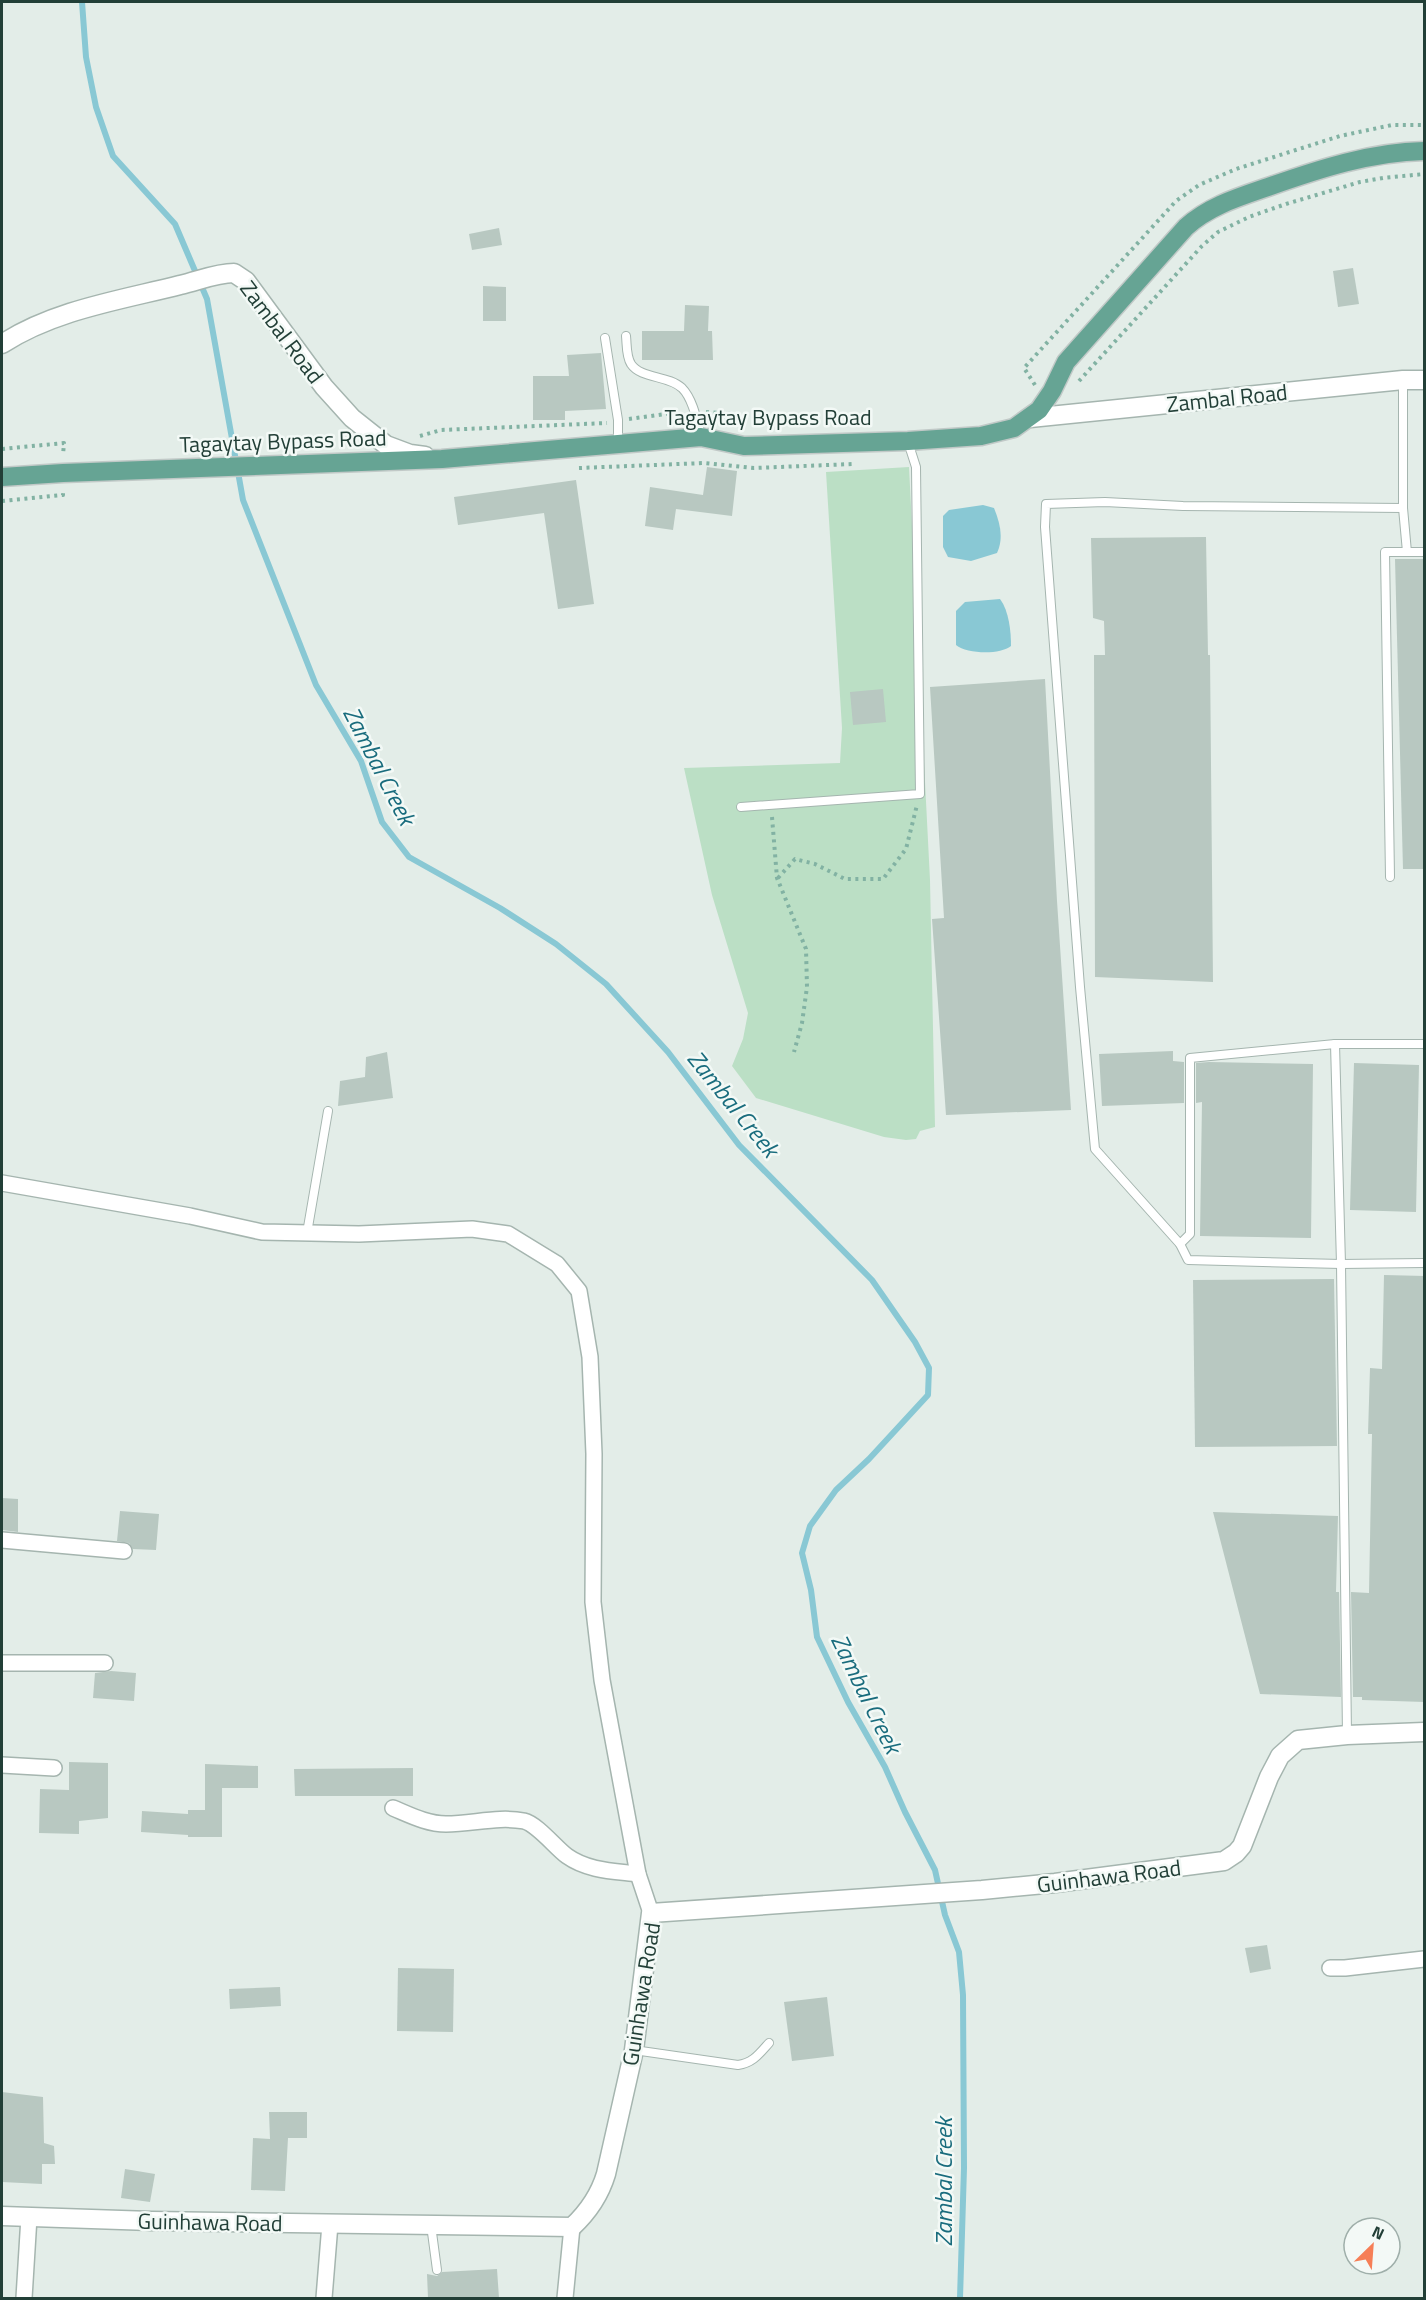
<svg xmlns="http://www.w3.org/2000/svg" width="1426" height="2300" viewBox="0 0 1426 2300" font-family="'Titillium Web',sans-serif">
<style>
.green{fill:#bbdfc5}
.water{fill:#89c8d4}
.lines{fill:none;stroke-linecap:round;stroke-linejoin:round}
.stream{stroke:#89c8d4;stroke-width:6}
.building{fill:#b8c8c1}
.service-casing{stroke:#a5b5af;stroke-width:10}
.minor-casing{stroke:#a5b5af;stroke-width:18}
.tertiary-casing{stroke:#a5b5af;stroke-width:21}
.primary-casing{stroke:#c1c9c7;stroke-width:21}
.path{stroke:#82b2a3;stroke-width:4;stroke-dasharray:3 4.5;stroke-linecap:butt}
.service{stroke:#fff;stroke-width:8}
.minor{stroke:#fff;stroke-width:15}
.tertiary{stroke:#fff;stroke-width:18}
.primary{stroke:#66a494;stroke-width:18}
.labels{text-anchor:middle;stroke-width:5;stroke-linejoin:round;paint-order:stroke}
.street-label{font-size:22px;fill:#223f37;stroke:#f3f9f6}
.water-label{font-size:24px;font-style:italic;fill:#196c7d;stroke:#f3f9f6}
</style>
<rect width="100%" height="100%" fill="#e3ede8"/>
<path class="green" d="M909,467l21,413 5,247 -15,4 -4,8 -10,1 -22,-3 -128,-39 -24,-32 11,-27 5,-26 -36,-118 -28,-127 156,-5 2,-35 -16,-256z"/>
<g class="water">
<path d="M983,505l11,3c6,15 10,30 3,45l-26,8 -23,-4 -5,-10v-31l6,-6z"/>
<path d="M1000,599c9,12 11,32 11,47 -11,9 -44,8 -55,-1v-34l9,-9z"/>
</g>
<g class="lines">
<path class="stream" d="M82,2l4,55 10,50 17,49 62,68 32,75 36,201 73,185 45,76 21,61 27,35 91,51 56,36 50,40 62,68 71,93 133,135 43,62 14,26 -1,27 -59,64 -33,31 -26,36 -8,27 9,37 6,47 31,65 37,65 20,45 30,58 10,45 14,37 4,43 1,173 -4,130"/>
</g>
<g class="building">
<path d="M499,228l3,17 -30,5 -3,-16z"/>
<path d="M1353,268l6,36 -21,3 -5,-36z"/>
<path d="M483,286l23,1v34h-23z"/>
<path d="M685,305l24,1 -1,25h4l1,29h-71v-29h42z"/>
<path d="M601,353l5,56 -41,2v9h-32v-44h36l-2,-21z"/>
<path d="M707,467l30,4 -5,45 -56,-7 -3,21 -28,-4 5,-39 53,8z"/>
<path d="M576,480l18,124 -36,5 -14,-96 -86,12 -4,-28z"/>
<path d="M1206,537l2,118h2l3,327 -118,-5 -1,-322h11l-1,-34 -11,-3 -2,-80z"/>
<path d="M1395,559h30v310h-22z"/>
<path d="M1045,679l12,222 14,209 -125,5 -14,-196 12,-1 -14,-231z"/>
<path d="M883,689l3,33 -33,3 -3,-33z"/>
<path d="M1173,1051v10l11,1v41l-82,3 -3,-52z"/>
<path d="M387,1052l6,46 -55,8 2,-25 25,-4 1,-20z"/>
<path d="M1209,1062l104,2 -2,174 -111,-2 2,-134 -6,1v-40z"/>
<path d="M1354,1063l65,2 -3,147 -66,-2z"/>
<path d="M1384,1275l41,1v426l-63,-2v-3h-9l-2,-105 18,1 3,-159h-4l2,-66 12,1z"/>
<path d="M1334,1279l3,167 -142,1 -2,-167z"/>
<path d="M2,1498l16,1v33l-16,-2z"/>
<path d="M120,1511l39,3 -3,36 -23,-1 -4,-6 -12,-2z"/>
<path d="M1213,1512l125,4 -2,76h3l2,105 -81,-3z"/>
<path d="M111,1671l25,2 -2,28 -41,-3 2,-25z"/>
<path d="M69,1762l39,1v55l-29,3v13l-40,-1 1,-44 29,1z"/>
<path d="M205,1764l53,2v22h-36v49h-34v-2l-47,-3 1,-21 46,3v-4h17z"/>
<path d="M413,1768v28h-118l-1,-27z"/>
<path d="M1267,1945l4,24 -21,4 -5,-25z"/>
<path d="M398,1968l56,1 -1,63 -56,-1z"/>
<path d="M280,1987l1,19 -51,3 -1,-20z"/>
<path d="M827,1997l7,59 -42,5 -8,-59z"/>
<path d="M2,2092l41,5 1,46 10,3 1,18h-13v20l-40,-2z"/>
<path d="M269,2112h38v26h-19l-3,53 -34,-1 2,-52 17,1z"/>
<path d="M125,2169l30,5 -5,28 -29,-4z"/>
<path d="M497,2269l2,29h-71l-1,-24 10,2 5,-4z"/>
</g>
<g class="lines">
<defs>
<g id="service">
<path d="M626,336c1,9 0,20 5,28 10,15 37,11 51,24 11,11 15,33 19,48"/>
<path d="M605,338l13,82v23"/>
<path d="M1403,380v128l4,44h17"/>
<path d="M1403,508l-220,-2 -78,-4 -59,2 -1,23 35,460 15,162 85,95 10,-10v-176l145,-14h89"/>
<path d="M741,807l179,-13 -4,-327 -8,-25"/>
<path d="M1390,877l-5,-325h22"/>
<path d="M1335,1044l6,220 6,471"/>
<path d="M307,1233l21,-122"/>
<path d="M1180,1244l8,16 153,4 83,-1"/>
<path d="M634,2050l104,15c15,-2 21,-11 31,-22"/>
<path d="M431,2225l6,45"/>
</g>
<g id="minor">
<path d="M2,1183l188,33 72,16 97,2 113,-5 36,5 49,30 22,27 11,66 4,97 -1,148 9,78 36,194 13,39"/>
<path d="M2,1540l122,11"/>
<path d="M2,1663h103"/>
<path d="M2,1765l52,3"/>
<path d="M393,1808c17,7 34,16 53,16 27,0 52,-8 78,-3 13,3 32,27 43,35 21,15 47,15 71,18"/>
<path d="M1330,1968h15l79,-9"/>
<path d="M24,2298l5,-81"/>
<path d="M324,2298l6,-74"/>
<path d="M565,2298l7,-71"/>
</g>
<g id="tertiary">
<path d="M2,344c52,-34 119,-44 178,-59 18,-4 36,-12 54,-12l12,8 78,106 28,31 34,27 24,9 15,2"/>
<path d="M1030,418l373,-38h21"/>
<path d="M2,2216l149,5 421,6c15,-14 28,-33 34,-53l28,-124 17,-137 331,-23 73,-7 169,-22 12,-8 6,-7 27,-69 11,-21 18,-16 49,-5 77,-3"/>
</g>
<path id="primary" d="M2,477l61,-4 379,-14 259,-22 43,9 164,-5 73,-5 33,-8 25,-18 13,-19 14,-29 120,-135c23,-21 53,-30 82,-40 51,-18 103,-35 156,-36"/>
</defs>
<use href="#service" class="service-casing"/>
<use href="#minor" class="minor-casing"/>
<use href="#tertiary" class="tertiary-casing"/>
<use href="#primary" class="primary-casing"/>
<g class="path">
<path d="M1079,381l123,-135 16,-14 31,-15 37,-13 74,-22 23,-4 41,-4"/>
<path d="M1035,385l-11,-17 152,-167 23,-16 37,-16 104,-33 52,-11h32"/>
<path d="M706,412l27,2 4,12"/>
<path d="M629,419l52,-7"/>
<path d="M420,436l21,-6 166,-7"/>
<path d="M2,449l62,-6 -1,12"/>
<path d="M579,468l125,-5 50,5 99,-4"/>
<path d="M2,501l61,-6v-6"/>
<path d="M772,817l5,61 29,71 1,38 -5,36 -8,29"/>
<path d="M778,878l17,-19 20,5 30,15h38l23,-30 11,-44"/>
</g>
<use href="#service" class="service"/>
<use href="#minor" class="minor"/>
<use href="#tertiary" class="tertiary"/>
<use href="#primary" class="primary"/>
</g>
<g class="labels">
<g class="street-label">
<text transform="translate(282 332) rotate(53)" y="8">Zambal Road</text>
<text transform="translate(1227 398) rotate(-6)" y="8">Zambal Road</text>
<text x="768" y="425">Tagaytay Bypass Road</text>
<text transform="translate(283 441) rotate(-2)" y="8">Tagaytay Bypass Road</text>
<text transform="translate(1109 1876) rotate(-7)" y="8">Guinhawa Road</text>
<text transform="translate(641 1994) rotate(-81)" y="8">Guinhawa Road</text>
<text transform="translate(210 2222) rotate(1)" y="8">Guinhawa Road</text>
</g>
<g class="water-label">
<text transform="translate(379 766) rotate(63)" y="8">Zambal Creek</text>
<text transform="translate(733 1104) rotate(51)" y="8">Zambal Creek</text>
<text transform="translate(866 1694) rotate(64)" y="8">Zambal Creek</text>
<text transform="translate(944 2182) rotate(-90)" y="8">Zambal Creek</text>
</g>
</g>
<rect width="1426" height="2300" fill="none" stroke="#223f37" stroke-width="6"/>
<g transform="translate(1372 2246) rotate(25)"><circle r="28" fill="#f3f9f6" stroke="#9fafaa" stroke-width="1.5"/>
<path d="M0-4.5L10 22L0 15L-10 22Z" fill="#f67f57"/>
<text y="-9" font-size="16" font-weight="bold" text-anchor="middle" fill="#223f37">N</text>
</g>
</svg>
